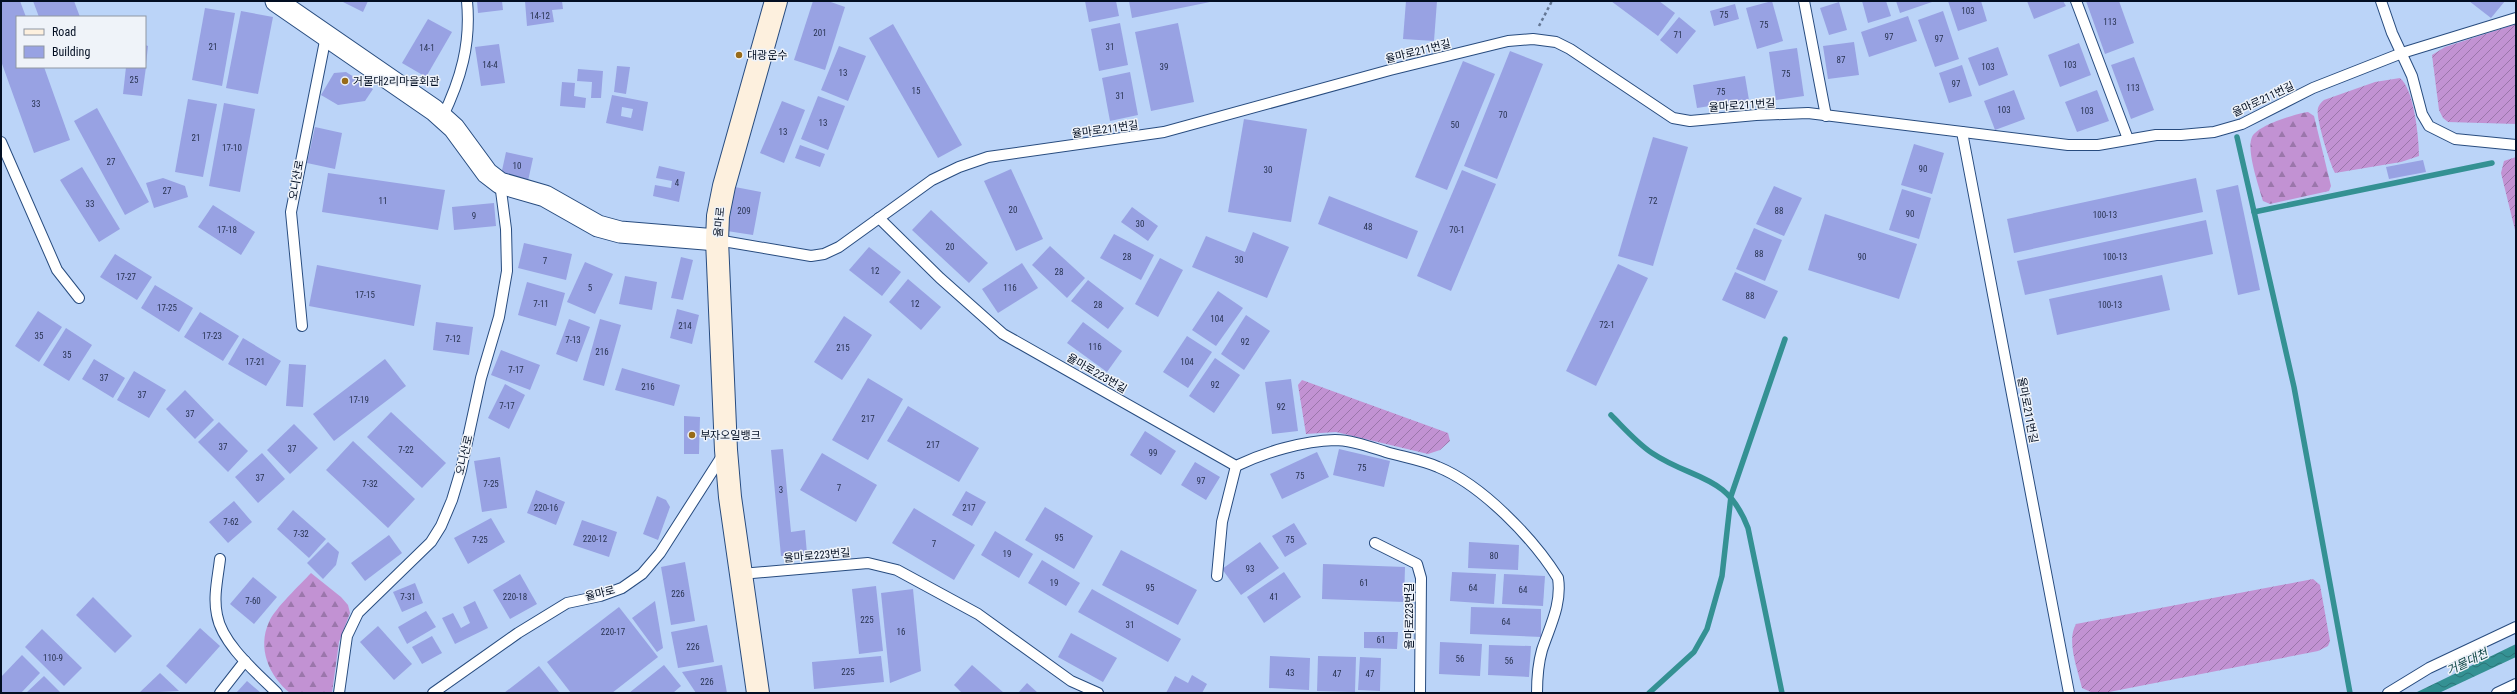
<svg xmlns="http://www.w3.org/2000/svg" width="2517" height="694" viewBox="0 0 2517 694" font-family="'Roboto Condensed','Noto Sans KR',sans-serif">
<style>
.forest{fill:url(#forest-firs)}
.garden{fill:url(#garden-furrows)}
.water{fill:url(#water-waves)}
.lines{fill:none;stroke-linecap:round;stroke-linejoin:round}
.stream{stroke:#349193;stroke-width:5.5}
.building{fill:#98a2e3;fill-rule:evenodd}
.lane-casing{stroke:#284c7f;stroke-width:12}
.street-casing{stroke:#284c7f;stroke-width:23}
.secondary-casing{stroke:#284c7f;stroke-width:24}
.path{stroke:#647794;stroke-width:2.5;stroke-dasharray:3 3;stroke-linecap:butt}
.lane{stroke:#fff;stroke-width:10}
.street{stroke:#fff;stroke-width:21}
.secondary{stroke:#fdf0de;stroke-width:22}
.poi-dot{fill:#986b19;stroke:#eff3f9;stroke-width:1.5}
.labels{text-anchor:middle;stroke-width:3;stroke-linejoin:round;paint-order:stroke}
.number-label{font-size:9px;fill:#283352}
.street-label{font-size:11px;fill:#020e22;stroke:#eff3f9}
.poi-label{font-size:11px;fill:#020e22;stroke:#eff3f9;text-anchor:start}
.water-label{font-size:12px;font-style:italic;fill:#0e4546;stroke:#eff3f9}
</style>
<defs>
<pattern id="forest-firs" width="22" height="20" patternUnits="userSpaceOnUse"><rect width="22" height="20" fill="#c292d3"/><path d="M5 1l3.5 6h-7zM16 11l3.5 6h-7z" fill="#9b76ab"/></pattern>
<pattern id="garden-furrows" width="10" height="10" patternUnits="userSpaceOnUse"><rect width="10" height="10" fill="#c292d3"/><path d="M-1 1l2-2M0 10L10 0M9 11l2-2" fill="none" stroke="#9b76ab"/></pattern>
<pattern id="water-waves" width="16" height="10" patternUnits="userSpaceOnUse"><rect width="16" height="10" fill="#349193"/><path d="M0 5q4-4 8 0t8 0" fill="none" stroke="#2a7578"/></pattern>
</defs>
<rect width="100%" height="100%" fill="#bbd4f8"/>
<g class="forest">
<path d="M2308,112l6,4 17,70 -2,5 -59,13 -7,-3c-4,-14 -17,-51 -11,-64 6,-12 43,-23 56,-25z"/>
<path d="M311,573l30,24 7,8 2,8 -11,29 -7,51h-42c-21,-17 -33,-45 -21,-71 6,-14 31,-37 42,-49z"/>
</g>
<g class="garden">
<path d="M2516,24v100l-68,-2 -5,-4 -4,-8 -7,-55 13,-8z"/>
<path d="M2400,78c14,11 19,60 19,78l-18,6 -66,11c-5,-9 -20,-57 -17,-65 1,-3 3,-6 6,-8l51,-18z"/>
<path d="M2516,157v77l-15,-61 3,-12z"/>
<path d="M1302,380l146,53 2,8 -10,9 -12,4 -92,-22 -30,2 -8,-49z"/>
<path d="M2313,579l7,6 10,56 -2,5 -10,5 -209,41 -16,1 -11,-5c-4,-18 -16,-47 -6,-64z"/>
</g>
<path class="water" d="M2516,644v13l-77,36h-24z"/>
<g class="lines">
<g class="stream">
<path d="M2237,137l57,250 56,306"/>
<path d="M2254,212l238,-49"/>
<path d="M1611,415c13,13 26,28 41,38 42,28 75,20 96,75l34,165"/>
<path d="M1649,693l45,-41 13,-23 15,-53 9,-80 54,-157"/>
</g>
</g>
<g class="building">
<path d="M1,1h19l6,16h-9v50h27l26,73 -36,13 -33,-92z"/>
<path d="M33,1h41l6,16h-41z"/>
<path d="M341,1h27l-5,11z"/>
<path d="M477,1h25l1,9 -25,3z"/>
<path d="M525,1h37l1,8 -11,1 2,12 -27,4z"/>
<path d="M813,1h15l17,6 -20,63 -31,-10z"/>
<path d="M1085,1h31l3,15 -30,6z"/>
<path d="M1129,1h81v1l-78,16z"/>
<path d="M1406,1h31l-3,40 -31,-2z"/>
<path d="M1611,1h48l16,12 -17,23z"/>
<path d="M1772,1l11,40 -26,8 -11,-41z"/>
<path d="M1862,1h24l5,15 -23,7z"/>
<path d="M1896,1h39l-35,12z"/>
<path d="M1948,1h33l6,20 -29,10z"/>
<path d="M2027,1h36l3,5 -32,13z"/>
<path d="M2086,1h33l15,42 -29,11z"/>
<path d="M2469,1h36l-14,17z"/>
<path d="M1839,2l8,28 -18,5 -9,-27z"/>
<path d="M1735,4l4,15 -25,7 -4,-15z"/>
<path d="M205,8l30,5 -13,73 -30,-6z"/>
<path d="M241,11l32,6 -15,77 -32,-6z"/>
<path d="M1943,11l16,48 -24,8 -17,-47z"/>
<path d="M1908,16l9,25 -48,16 -8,-25z"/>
<path d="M1679,17l17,14 -19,23 -17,-14z"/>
<path d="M428,19l24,13 -26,45 -24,-14z"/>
<path d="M1120,23l8,42 -29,6 -8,-42z"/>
<path d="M1178,23l16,79 -43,9 -16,-79z"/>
<path d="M893,24l69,121 -24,13 -69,-120z"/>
<path d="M1854,42l5,33 -31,4 -5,-33z"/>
<path d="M2079,43l12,32 -31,12 -12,-32z"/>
<path d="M499,44l6,39 -24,3 -6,-39z"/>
<path d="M145,45l3,1 -2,18h-1z"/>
<path d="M839,46l27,10 -18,45 -27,-11z"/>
<path d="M1998,47l10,28 -29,11 -11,-28z"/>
<path d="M1797,48l7,48 -28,4 -7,-48z"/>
<path d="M1510,51l33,13 -46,115 -33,-13z"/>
<path d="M2134,57l20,53 -23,9 -20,-54z"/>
<path d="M1463,61l32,13 -48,116 -32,-13z"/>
<path d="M1962,65l10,31 -23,7 -10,-30z"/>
<path d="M617,66l13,1 -4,27 -12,-2z"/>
<path d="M126,67h20l-4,29 -19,-2z"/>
<path d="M578,69l25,2 -2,27h-10l1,-16 -15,-1z"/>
<path d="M346,72l27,17 -8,12 -27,4 -17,-10 13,-22z"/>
<path d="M1130,72l8,43 -28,6 -8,-43z"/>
<path d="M1745,76l4,24 -52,8 -4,-23z"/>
<path d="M562,82l13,1 -1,13 12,2 -1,10 -25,-2z"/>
<path d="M2014,90l11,29 -30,11 -11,-29z"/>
<path d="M2097,90l12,31 -32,11 -12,-30z"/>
<path d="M612,95l36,7 -5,29 -37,-8zM622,107l11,2 -2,9 -10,-2z"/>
<path d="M818,96l27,10 -17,44 -27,-11z"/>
<path d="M188,99l29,5 -14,73 -28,-5z"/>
<path d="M782,101l23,9 -21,53 -24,-10z"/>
<path d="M224,103l31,6 -15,83 -31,-6z"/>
<path d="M97,108l52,94 -24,13 -51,-94z"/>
<path d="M1244,119l63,10 -16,93 -63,-10z"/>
<path d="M315,127l27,6 -7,36 -28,-6z"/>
<path d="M1653,137l35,10 -35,119 -35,-10z"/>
<path d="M1914,144l30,9 -12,41 -31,-9z"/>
<path d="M800,145l25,9 -5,13 -25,-9z"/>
<path d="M506,152l27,6 -5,23 -27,-6z"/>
<path d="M2423,160l3,12 -37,7 -3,-12z"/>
<path d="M659,166l26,6 -6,30 -26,-6 2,-11 16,3 1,-7 -16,-3z"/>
<path d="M82,167l38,62 -21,13 -39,-62z"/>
<path d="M1011,169l32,70 -27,12 -32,-70z"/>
<path d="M1462,170l34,14 -45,107 -34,-15z"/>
<path d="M328,173l117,17 -7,40 -116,-18z"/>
<path d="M163,178l22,8 3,11 -34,11 -8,-25z"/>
<path d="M2196,178l7,34 -189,41 -7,-34z"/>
<path d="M2238,185l22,105 -22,5 -22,-105z"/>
<path d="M1774,186l28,12 -18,38 -28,-12z"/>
<path d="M735,187l26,5 -8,43 -26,-4z"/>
<path d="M1902,189l29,9 -12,41 -30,-9z"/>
<path d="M1329,196l89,35 -11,28 -89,-35z"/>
<path d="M494,203l2,23 -42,4 -2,-23z"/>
<path d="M213,205l42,27 -14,23 -43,-28z"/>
<path d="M1132,207l26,19 -10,15 -27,-19z"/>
<path d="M931,210l57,53 -19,20 -57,-53z"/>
<path d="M1825,214l92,30 -18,55 -91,-29z"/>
<path d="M2206,220l7,34 -188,41 -8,-34z"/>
<path d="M1754,228l28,12 -17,41 -29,-12z"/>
<path d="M1253,232l36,15 -22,51 -75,-31 14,-31 39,16z"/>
<path d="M1114,234l40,21 -13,25 -41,-22z"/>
<path d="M524,243l48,11 -6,26 -48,-12z"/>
<path d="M1050,246l35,32 -18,20 -35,-33z"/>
<path d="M869,247l32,25 -19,24 -33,-26z"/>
<path d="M115,254l37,23 -15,23 -37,-23z"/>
<path d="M681,257l12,3 -10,40 -12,-2z"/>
<path d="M1160,258l23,12 -25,47 -23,-13z"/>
<path d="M585,262l28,12 -18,40 -28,-12z"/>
<path d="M1022,263l16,25 -40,25 -16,-24z"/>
<path d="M1618,264l30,14 -52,108 -30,-15z"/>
<path d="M317,265l104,20 -7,41 -105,-20z"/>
<path d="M1735,272l43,19 -13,28 -43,-19z"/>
<path d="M2162,275l8,35 -113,25 -8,-36z"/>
<path d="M625,276l32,6 -5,28 -33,-6z"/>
<path d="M908,279l33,28 -20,23 -32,-28z"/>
<path d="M1088,280l36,28 -16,21 -37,-28z"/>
<path d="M527,282l38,11 -9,33 -38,-11z"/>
<path d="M155,285l38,23 -14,24 -38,-24z"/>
<path d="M1218,291l25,17 -27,38 -24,-16z"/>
<path d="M677,309l22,6 -7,29 -22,-6z"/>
<path d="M38,311l24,16 -23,35 -24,-16z"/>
<path d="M200,312l39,24 -16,25 -39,-24z"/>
<path d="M1246,315l24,16 -26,39 -23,-16z"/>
<path d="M844,316l28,19 -30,45 -28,-18z"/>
<path d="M569,319l21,8 -13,35 -21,-8z"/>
<path d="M600,319l21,6 -17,61 -21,-6z"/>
<path d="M436,322l37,5 -4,28 -36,-5z"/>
<path d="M1083,322l39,29 -15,21 -40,-29z"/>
<path d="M66,328l26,17 -23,36 -26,-16z"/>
<path d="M1187,336l25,16 -24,36 -25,-16z"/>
<path d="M243,338l38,23 -15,25 -38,-22z"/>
<path d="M501,350l39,15 -10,25 -39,-15z"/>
<path d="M1215,358l25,17 -26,38 -25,-17z"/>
<path d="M94,359l31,19 -12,20 -31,-19z"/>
<path d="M385,359l21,27 -72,55 -21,-27z"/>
<path d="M289,364l17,1 -3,42 -17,-1z"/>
<path d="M622,368l58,17 -6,21 -59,-16z"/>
<path d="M134,371l32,19 -17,28 -32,-18z"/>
<path d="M868,378l35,21 -35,61 -36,-20z"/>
<path d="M1291,379l7,52 -26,3 -7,-52z"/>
<path d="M505,384l20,11 -16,34 -21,-11z"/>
<path d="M185,390l29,30 -19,19 -29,-30z"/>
<path d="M908,406l71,42 -20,34 -72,-41z"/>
<path d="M391,412l55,51 -24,25 -55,-51z"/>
<path d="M684,416l16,1 -1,37h-15z"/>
<path d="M219,422l29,29 -20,21 -30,-30z"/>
<path d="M294,424l24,24 -28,26 -23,-24z"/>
<path d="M1145,431l31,20 -15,24 -31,-20z"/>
<path d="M353,441l62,58 -27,29 -62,-58z"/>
<path d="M783,449l8,83 14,-2 2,24 -26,2 -10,-106z"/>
<path d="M1339,449l51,12 -6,26 -51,-12z"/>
<path d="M1317,452l12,25 -47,22 -12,-25z"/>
<path d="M262,453l23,26 -27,24 -23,-26z"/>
<path d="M822,453l55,32 -21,37 -56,-32z"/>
<path d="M500,457l7,51 -25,4 -8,-51z"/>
<path d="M1195,462l25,15 -14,23 -25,-15z"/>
<path d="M536,490l29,12 -9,23 -29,-12z"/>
<path d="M966,491l20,11 -14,24 -20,-11z"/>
<path d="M657,496l9,4 4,7 -12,33 -15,-6z"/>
<path d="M234,501l18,21 -24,21 -19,-21z"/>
<path d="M1045,507l48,29 -19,33 -49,-29z"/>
<path d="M914,508l61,37 -21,35 -62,-37z"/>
<path d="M293,510l33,29 -17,19 -32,-29z"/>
<path d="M491,518l14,24 -37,22 -14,-26z"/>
<path d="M582,520l35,12 -8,25 -36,-12z"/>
<path d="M1294,523l13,21 -22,13 -13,-21z"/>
<path d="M995,531l38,23 -14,24 -38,-23z"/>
<path d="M389,535l13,18 -37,28 -14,-18z"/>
<path d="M328,542l11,10 -3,13 -13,14 -16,-16z"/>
<path d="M1260,542l19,26 -38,27 -19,-26z"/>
<path d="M1469,542l50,3 -1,25 -50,-2z"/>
<path d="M1121,550l76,40 -19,35 -76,-40z"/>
<path d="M1042,560l38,23 -14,23 -38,-23z"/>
<path d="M685,562l10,59 -24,4 -10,-58z"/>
<path d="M1323,564l82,3 -1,35 -82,-3z"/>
<path d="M1284,572l17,25 -37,26 -17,-26z"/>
<path d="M1452,572l44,2 -2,30 -44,-3z"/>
<path d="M520,574l17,30 -27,15 -17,-29z"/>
<path d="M1504,574l41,2 -2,30 -41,-2z"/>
<path d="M253,577l24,20 -23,27 -24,-20z"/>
<path d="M415,583l8,20 -21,9 -9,-20z"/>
<path d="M876,586l7,65 -24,3 -7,-65z"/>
<path d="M913,589l8,82 -31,12 -9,-90z"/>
<path d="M1092,589l89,50 -13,23 -90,-50z"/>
<path d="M93,597l39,39 -17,17 -39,-38z"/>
<path d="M475,601l13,27 -33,16 -13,-26 11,-5 8,15 9,-5 -7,-16z"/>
<path d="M655,601l8,47 -6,4 -25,-34z"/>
<path d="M619,607l39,50 -46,36h-41l-24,-31z"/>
<path d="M1471,607l70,2v28l-71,-3z"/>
<path d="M426,611l10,16 -29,17 -9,-17z"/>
<path d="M707,625l7,37 -36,6 -7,-36z"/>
<path d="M378,626l34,38 -18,16 -34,-38z"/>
<path d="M200,628l20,18 -34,38 -20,-18z"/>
<path d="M42,629l40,39 -18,18 -39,-39z"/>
<path d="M1364,632h34l-1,17 -33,-1z"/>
<path d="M1071,633l46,25 -14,24 -45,-25z"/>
<path d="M432,636l10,17 -20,11 -10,-17z"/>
<path d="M1440,642l42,2 -2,32 -41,-2z"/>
<path d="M1489,645l42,1 -2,31 -41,-2z"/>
<path d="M22,655l18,18 -19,20h-20v-16z"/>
<path d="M881,656l3,26 -70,7 -2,-27z"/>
<path d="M1270,656l40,2 -1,32 -40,-2z"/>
<path d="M1318,656l38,1 -1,35 -38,-1z"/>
<path d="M1360,657l21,1 -1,33 -22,-1z"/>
<path d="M664,665l17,21 -8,7h-44z"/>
<path d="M722,665l5,28h-31l-14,-21z"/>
<path d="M972,665l32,28h-42l-8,-8z"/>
<path d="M539,666l21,27h-56z"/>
<path d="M160,673l19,18 -40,2z"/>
<path d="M1192,675l15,9 -5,9h-36l9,-17 13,7z"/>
<path d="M44,676l17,17h-35z"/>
<path d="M247,681l14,12h-25z"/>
<path d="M1027,683l11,10h-20z"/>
</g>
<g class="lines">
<defs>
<g id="lane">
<path d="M1804,1l22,115"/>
<path d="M2076,1l52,138"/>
<path d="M2381,1l11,32 20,43 10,38 7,12 26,13 61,6"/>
<path d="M442,118c19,-39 29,-74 25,-117"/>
<path d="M1962,132l107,561"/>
<path d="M1,142l56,128 22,28"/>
<path d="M879,218l61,60 63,56 233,132c29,-14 67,-25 99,-26 17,0 35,7 51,12 17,5 36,8 52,15 44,18 95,71 120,111 4,26 -8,48 -16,72 -4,14 -5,28 -5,43"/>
<path d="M717,240l94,16 13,-2 15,-7 93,-67 27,-13 29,-10 176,-25 226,-62 118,-29 25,-2 23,3 14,7 103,69 17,3 66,-6 52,-2 260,32h30l58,-10h25l33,-3 28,-8 71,-36 89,-35 114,-35"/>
<path d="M302,326l-11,-114 35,-176"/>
<path d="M1375,543l42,21 4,14 -1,115"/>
<path d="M220,559c-2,18 -7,38 -3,56 5,29 40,58 60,78"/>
<path d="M741,574l127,-11 29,7 81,44 93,67 27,12"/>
<path d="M1217,576l5,-54 14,-56"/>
<path d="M220,693l25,-32"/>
<path d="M339,693l8,-57 11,-23 73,-71 10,-16 11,-26 9,-30 20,-92 18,-61 8,-46 -1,-42 -6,-46"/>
<path d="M433,693l85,-60 49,-30 33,-7 22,-8 20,-14 18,-21 64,-100"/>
<path d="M2388,693l41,-25 87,-41"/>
<path d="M2497,693l19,-9"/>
</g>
<path id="street" d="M276,1l158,109 20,18 33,45 13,10 45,13 53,30 22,6 97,8"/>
<path id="secondary" d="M758,693l-28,-196 -4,-47 -9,-210 1,-24 6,-30 52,-185"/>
</defs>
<use href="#lane" class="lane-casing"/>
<use href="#street" class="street-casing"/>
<use href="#secondary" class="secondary-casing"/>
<path class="path" d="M1539,26l13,-25"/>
<use href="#lane" class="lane"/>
<use href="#street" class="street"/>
<use href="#secondary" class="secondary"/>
</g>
<g class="poi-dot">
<circle cx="739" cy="55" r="4"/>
<circle cx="345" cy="81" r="4"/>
<circle cx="692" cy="435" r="4"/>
</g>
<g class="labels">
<g class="number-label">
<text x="1968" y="14">103</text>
<text x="1724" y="18">75</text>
<text x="540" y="19">14-12</text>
<text x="2110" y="25">113</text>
<text x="1764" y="28">75</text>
<text x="820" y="36">201</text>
<text x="1678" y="38">71</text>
<text x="1889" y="40">97</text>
<text x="1939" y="42">97</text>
<text x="213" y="50">21</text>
<text x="1110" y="50">31</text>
<text x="427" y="51">14-1</text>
<text x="1841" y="63">87</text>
<text x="490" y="68">14-4</text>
<text x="2070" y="68">103</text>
<text x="1164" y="70">39</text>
<text x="1988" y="70">103</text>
<text x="843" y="76">13</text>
<text x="1786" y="77">75</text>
<text x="134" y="83">25</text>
<text x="1956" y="87">97</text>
<text x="2133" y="91">113</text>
<text x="916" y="94">15</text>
<text x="1721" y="95">75</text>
<text x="1120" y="99">31</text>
<text x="36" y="107">33</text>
<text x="2004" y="113">103</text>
<text x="2087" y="114">103</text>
<text x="1503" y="118">70</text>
<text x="823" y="126">13</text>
<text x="1455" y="128">50</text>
<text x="783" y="135">13</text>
<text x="196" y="141">21</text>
<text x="232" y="151">17-10</text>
<text x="111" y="165">27</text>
<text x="517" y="169">10</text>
<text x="1923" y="172">90</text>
<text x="1268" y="173">30</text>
<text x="677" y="186">4</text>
<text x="167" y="194">27</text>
<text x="383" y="204">11</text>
<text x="1653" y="204">72</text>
<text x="90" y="207">33</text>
<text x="1013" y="213">20</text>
<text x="744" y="214">209</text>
<text x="1779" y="214">88</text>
<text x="1910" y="217">90</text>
<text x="2105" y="218">100-13</text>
<text x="474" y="219">9</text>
<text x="1140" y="227">30</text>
<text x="1368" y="230">48</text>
<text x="227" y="233">17-18</text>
<text x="1457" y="233">70-1</text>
<text x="950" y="250">20</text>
<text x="1759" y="257">88</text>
<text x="1127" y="260">28</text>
<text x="1862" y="260">90</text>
<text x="2115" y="260">100-13</text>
<text x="1239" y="263">30</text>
<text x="545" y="264">7</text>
<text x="875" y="274">12</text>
<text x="1059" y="275">28</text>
<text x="126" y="280">17-27</text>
<text x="590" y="291">5</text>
<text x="1010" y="291">116</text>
<text x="365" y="298">17-15</text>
<text x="1750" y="299">88</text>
<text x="541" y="307">7-11</text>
<text x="915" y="307">12</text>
<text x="1098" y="308">28</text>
<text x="2110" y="308">100-13</text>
<text x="167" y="311">17-25</text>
<text x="1217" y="322">104</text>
<text x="1607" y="328">72-1</text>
<text x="685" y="329">214</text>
<text x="39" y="339">35</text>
<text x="212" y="339">17-23</text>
<text x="453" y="342">7-12</text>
<text x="573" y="343">7-13</text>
<text x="1245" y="345">92</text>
<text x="1095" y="350">116</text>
<text x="843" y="351">215</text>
<text x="602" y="355">216</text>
<text x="67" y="358">35</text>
<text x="255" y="365">17-21</text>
<text x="1187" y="365">104</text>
<text x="516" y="373">7-17</text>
<text x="104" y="381">37</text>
<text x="1215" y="388">92</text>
<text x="648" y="390">216</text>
<text x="142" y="398">37</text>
<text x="359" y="403">17-19</text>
<text x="507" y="409">7-17</text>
<text x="1281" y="410">92</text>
<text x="190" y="417">37</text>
<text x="868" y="422">217</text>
<text x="933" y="448">217</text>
<text x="223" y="450">37</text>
<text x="292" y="452">37</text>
<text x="406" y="453">7-22</text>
<text x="1153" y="456">99</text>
<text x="1362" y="471">75</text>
<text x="1300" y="479">75</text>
<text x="260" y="481">37</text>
<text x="1201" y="484">97</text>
<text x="370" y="487">7-32</text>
<text x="491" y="487">7-25</text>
<text x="839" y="491">7</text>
<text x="781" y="493">3</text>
<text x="546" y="511">220-16</text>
<text x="969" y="511">217</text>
<text x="231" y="525">7-62</text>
<text x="301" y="537">7-32</text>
<text x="1059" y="541">95</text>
<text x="595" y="542">220-12</text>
<text x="480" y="543">7-25</text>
<text x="1290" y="543">75</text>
<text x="934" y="547">7</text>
<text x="1007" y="557">19</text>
<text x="1494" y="559">80</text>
<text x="1250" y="572">93</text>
<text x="1054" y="586">19</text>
<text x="1364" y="586">61</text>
<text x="1150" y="591">95</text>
<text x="1473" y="591">64</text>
<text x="1523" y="593">64</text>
<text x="678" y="597">226</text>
<text x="408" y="600">7-31</text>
<text x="515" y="600">220-18</text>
<text x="1274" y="600">41</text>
<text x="253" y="604">7-60</text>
<text x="867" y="623">225</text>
<text x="1506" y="625">64</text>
<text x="1130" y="628">31</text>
<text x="613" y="635">220-17</text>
<text x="901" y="635">16</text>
<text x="1381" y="643">61</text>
<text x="693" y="650">226</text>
<text x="53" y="661">110-9</text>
<text x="1460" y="662">56</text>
<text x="1509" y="664">56</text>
<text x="848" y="675">225</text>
<text x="1290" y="676">43</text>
<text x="1337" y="677">47</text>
<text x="1370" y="677">47</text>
<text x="707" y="685">226</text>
</g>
<g class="street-label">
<text transform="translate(1418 51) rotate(-14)" y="4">율마로211번길</text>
<text transform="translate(2263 99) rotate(-25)" y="4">율마로211번길</text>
<text transform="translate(1742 105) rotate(-4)" y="4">율마로211번길</text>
<text transform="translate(1105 129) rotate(-8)" y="4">율마로211번길</text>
<text transform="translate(296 180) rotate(-80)" y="4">오니산로</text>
<text transform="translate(719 222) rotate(-85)" y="4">율마로</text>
<text transform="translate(1097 373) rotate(30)" y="4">율마로223번길</text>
<text transform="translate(2028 410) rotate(79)" y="4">율마로211번길</text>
<text transform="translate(464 455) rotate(-77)" y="4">오니산로</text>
<text transform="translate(817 555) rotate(-5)" y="4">율마로223번길</text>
<text transform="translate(600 593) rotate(-14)" y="4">율마로</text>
<text transform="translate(1409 616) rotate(-90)" y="4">율마로223번길</text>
</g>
<g class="poi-label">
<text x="747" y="59">대광운수</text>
<text x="353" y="85">거물대2리마을회관</text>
<text x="700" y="439">부자오일뱅크</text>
</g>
<g class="water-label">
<text transform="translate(2467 662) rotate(-26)" y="4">거물대천</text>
</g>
</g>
<rect width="2517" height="694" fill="none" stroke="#020e22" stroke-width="4"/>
<rect x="16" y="16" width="130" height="52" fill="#eff3f9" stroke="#9097a3"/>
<rect x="24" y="29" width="20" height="6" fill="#fdf0de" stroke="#9097a3"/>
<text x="52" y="36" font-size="12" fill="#020e22">Road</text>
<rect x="24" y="46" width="20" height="12" fill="#98a2e3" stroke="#9097a3"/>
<text x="52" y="56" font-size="12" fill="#020e22">Building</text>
</svg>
